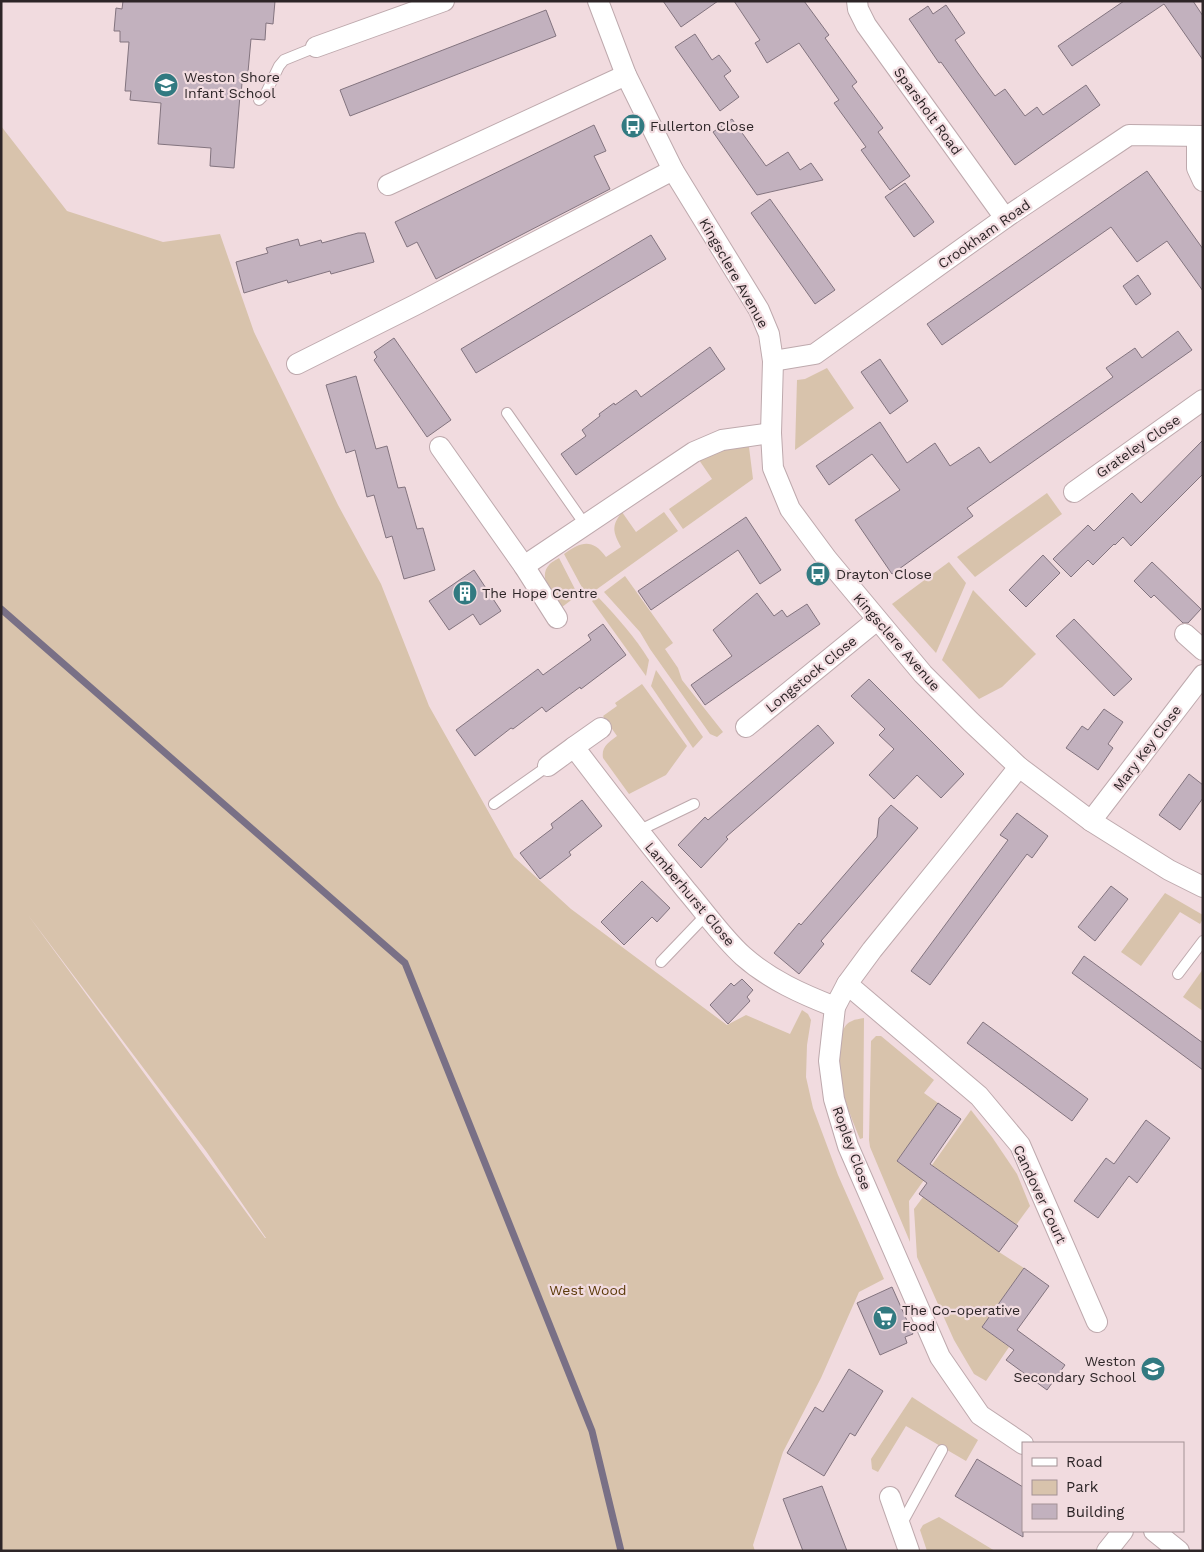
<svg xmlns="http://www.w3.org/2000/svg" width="1204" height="1552" viewBox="0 0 1204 1552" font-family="'Work Sans',sans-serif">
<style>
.green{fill:#d8c3ac;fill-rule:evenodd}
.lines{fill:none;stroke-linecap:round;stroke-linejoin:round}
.stream{stroke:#797086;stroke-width:7}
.building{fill:#c2b1be;stroke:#83747f}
.service-casing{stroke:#bea9ad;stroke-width:12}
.minor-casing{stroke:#bea9ad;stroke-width:22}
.service{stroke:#fff;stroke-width:10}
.minor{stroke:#fff;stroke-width:20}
.labels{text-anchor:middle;stroke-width:4.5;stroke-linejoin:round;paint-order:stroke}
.poi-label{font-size:14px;fill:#2d2527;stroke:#f1dbdf;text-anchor:start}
.street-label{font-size:14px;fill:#2d2527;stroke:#f1dbdf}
.park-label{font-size:14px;fill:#5b3908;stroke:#f1dbdf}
</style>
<rect width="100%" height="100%" fill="#f1dbdf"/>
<g class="green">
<path d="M1,126l66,85 96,31 57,-8 34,98 84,173 43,79 48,122 85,151 57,52 156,116 19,-10 44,19 12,-24 6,4 3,6 -4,25 -1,32 7,31 25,67 46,104 -25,13 -38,86 -38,74 -30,93 2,6h-754zM28,915l178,236 60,87h-1z"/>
<path d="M827,368l27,40 -59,42 2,-70 8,-1z"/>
<path d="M740,446l9,1 4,32 -70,50 -14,-20 43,-30 -13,-19 12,-7z"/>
<path d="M1047,493l15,21 -87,63 -18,-20z"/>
<path d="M622,512l14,20 28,-20 14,19 -85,61 -5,2 -3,-1 -21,-39c17,-12 28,-16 42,3l15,-10c-8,-15 -10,-21 1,-35z"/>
<path d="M559,558l19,37 -16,12c-8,-11 -25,-29 -13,-42 2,-3 7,-5 10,-7z"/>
<path d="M949,562l17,21 -30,70 -44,-49z"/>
<path d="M625,576l48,67 -8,6 13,19 4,12 41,52 -6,5 -7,-3 -60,-85 -10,-17 -36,-40z"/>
<path d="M973,590l63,64 -34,33 -23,12 -37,-39z"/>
<path d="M598,597c19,20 37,40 51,63l-3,16 -54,-75z"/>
<path d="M656,670l47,67 -10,11 -42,-62z"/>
<path d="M642,684l45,62 -21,29 -37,19 -26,-36c-2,-11 6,-16 14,-22l-14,-20 14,-10 -2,-3z"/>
<path d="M1165,893l38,22v4l-3,5 -20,-12 -39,54 -20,-14z"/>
<path d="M1203,969v42l-20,-14z"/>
<path d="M864,1018l-1,120 -3,1c-13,-32 -27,-65 -20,-99 2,-8 4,-16 12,-19 3,-2 8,-2 12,-3z"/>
<path d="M876,1036h5l53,44 -10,13 14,10 -41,58 27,19 -15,21 1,41 -40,-95 -1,-7 2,-99z"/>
<path d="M971,1110l21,27 25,37 13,32 -14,19 -84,-60z"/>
<path d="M923,1197l76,55 25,16 -42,59 27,20 -23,34 -12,-7 -20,-34 -37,-83 -3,-48z"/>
<path d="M912,1397l66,43 -12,21 -60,-35 -28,46 -6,-3 -1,-10z"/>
<path d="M939,1517l56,34h-68l-7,-21 3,-5z"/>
</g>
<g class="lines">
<path class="stream" d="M1,609l404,354 187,468 29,120"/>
</g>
<g class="building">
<path d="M123,1h152l-2,23 -7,-1 -1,17 -14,-1 -4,44h-5l-1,12h-1l-6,73 -24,-2 1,-18 -53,-4 3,-41 -31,-3 1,-9h-6l4,-49h-9v-11h-6l2,-23 6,1z"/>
<path d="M663,1h55l-37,26z"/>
<path d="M734,1h70l25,34 -4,3 32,44 -5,4 31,42 -5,4 32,44 -20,14 -29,-40 5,-3 -32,-44 5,-3 -40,-57 -32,20 -12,-20 5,-3z"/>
<path d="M1124,1h69l10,15v44l-39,-56 -92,62 -14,-20z"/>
<path d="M946,5l19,28 -10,7 23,33 17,23 10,-7 20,27 12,-9 6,8 43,-30 14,20 -85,60 -74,-103 -2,1 -30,-44 19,-13 5,8z"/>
<path d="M546,10l10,26 -206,80 -10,-26z"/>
<path d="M695,34l17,26 7,-5 12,16 -7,5 15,21 -19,14 -45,-64z"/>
<path d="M732,119l34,47 22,-14 12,18 11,-7 12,17 -66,15 -44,-63z"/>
<path d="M594,125l12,26 -12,5 16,33 -174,90 -19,-37 -10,5 -12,-25z"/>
<path d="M1147,171l56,78v42l-36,-50 -30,21 -26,-35 -169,118 -15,-21z"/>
<path d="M905,183l29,39 -20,15 -29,-40z"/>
<path d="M770,199l65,91 -20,14 -64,-91z"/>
<path d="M358,233h7l9,29 -43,12 -1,-3 -42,12 -1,-3 -43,13 -8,-31 32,-9 -2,-5 32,-9 2,7 21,-6 1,3z"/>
<path d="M651,235l15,24 -190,114 -15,-24z"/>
<path d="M1138,275l13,19 -15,11 -13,-19z"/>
<path d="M1178,331l14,19 -225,158 6,8 -81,58 -37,-54 45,-30 -28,-36 -43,31 -13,-19 64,-44 27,41 28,-20 15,23 29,-19 11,16 123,-86 -7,-9 29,-20 7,10z"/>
<path d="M394,338l57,82 -24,17 -53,-77 3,-3 -3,-5z"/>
<path d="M710,347l15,22 -149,106 -15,-21 25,-18 -4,-6 18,-14 -1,-2 15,-11 1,2 21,-15 5,7z"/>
<path d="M880,359l28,42 -18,13 -29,-42z"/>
<path d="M356,376l20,73 11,-3 11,42 7,-1 12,42 6,-1 12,42 -31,9 -12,-43 -6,2 -12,-43 -7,2 -12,-47 -9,3 -20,-68z"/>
<path d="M1203,440v34l-72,72 -8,-9 -8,8 -1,-1 -21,21 -5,-5 -17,17 -18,-18 35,-34 6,6 38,-38 9,10z"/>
<path d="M746,517l35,53 -21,14 -22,-34 -87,60 -13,-19z"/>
<path d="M1043,555l17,18 -34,34 -17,-17z"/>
<path d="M1152,562l49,47 -13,14h-5l-29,-28 -3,3 -17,-17z"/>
<path d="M474,570l27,41 -21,14 -7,-11 -24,16 -20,-29z"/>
<path d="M757,593l17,23 8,-6 5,7 20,-13 13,20 -115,81 -14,-20 41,-29 -19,-26z"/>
<path d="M1074,619l58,60 -18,17 -58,-60z"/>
<path d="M603,624l23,31 -45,34 -1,-2 -34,25 -4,-5 -29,22 -2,-1 -36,28 -19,-26 82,-61 5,6 48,-35 -3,-5z"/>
<path d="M869,679l95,95 -23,24 -24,-23 -23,24 -25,-24 25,-26 -15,-14 6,-6 -34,-33z"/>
<path d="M1104,709l19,13 -15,22 5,4 -15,22 -32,-22 16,-22 6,4z"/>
<path d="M818,725l16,18 -108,94 2,2 -27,29 -23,-23 27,-28 3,3z"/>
<path d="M1189,774l14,11v13l-23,32 -21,-15z"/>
<path d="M582,800l20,26 -33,26 2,3 -31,24 -20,-26 33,-25 -2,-4z"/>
<path d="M891,805l27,23 -97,113 3,3 -25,30 -25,-21 25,-30 2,2 76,-88 2,-19z"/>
<path d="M1017,813l31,23 -16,22 -5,-4 -97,131 -19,-14 97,-131 -8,-5z"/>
<path d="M642,881l28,27 -13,14 -5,-5 -28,28 -23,-23z"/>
<path d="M1111,886l17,13 -33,42 -17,-14z"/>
<path d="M1084,956l119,87v27l-131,-97z"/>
<path d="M742,979l11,11 -6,7 3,4 -22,23 -18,-19 21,-22 3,3z"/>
<path d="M983,1022l105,77 -16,22 -105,-78z"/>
<path d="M938,1103l23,16 -31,45 88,62 -19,26 -80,-58 8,-11 -30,-22z"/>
<path d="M1146,1120l24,18 -33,45 -8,-7 -31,42 -24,-17 32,-43 8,6z"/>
<path d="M1024,1268l25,18 -32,44 48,35 -18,25 -41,-30 8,-10 -32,-23z"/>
<path d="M892,1287l21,47 -8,3 2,6 -27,12 -23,-52z"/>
<path d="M849,1369l34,22 -28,45 -5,-3 -26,43 -37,-23 28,-46 8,5z"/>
<path d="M977,1459l46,28v50l-68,-41z"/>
<path d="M822,1486l25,65h-44l-20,-52z"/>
</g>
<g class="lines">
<defs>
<g id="service">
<path d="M259,100l7,-7 13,-27 5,-6 32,-13"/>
<path d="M507,413l79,113"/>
<path d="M494,804l54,-38"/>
<path d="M638,831l56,-27"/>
<path d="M661,962l45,-47"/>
<path d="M1178,974l25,-33"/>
<path d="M901,1525l41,-75"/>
</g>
<g id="minor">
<path d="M598,1l28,74 47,95 86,140 10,24 4,27 -2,72 2,35 17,41 37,50 96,115 48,48 48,45 72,54 78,49 34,17"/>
<path d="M857,1l1,8 8,16 139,193"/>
<path d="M316,47l128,-46"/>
<path d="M1197,136v32l6,13"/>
<path d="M388,185l238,-110"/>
<path d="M773,361l42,-7 190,-136 124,-83 74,1"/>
<path d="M297,364l118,-59 258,-135"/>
<path d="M440,447l84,119 33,52"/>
<path d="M1074,492l129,-92"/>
<path d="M524,566l170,-114 28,-12 49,-7"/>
<path d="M1185,634l18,16"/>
<path d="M746,727l131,-107"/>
<path d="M601,728l-27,19c37,49 74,96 112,143 19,22 36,47 57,66 27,24 59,38 92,51"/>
<path d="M548,766l26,-19"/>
<path d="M1019,767l-67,84 -80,99 -25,34 -12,23 -6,54 5,38 14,47 92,211 40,58 43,29"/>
<path d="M1091,821l112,-146"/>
<path d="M847,984l132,112 41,49 77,177"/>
<path d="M890,1497l19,54"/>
<path d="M1154,1531l25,20"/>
<path d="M1107,1551l16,-20"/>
</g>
</defs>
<use href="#service" class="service-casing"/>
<use href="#minor" class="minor-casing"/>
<use href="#service" class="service"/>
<use href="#minor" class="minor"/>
</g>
<defs>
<symbol id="school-disc" viewBox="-11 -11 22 22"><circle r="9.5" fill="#327a81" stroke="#f1dbdf"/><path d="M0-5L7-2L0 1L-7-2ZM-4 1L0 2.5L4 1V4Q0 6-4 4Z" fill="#fff"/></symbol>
<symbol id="bus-disc" viewBox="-11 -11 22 22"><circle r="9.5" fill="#327a81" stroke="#f1dbdf"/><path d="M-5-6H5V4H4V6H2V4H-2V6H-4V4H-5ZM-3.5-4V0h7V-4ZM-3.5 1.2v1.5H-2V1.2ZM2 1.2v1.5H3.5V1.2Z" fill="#fff"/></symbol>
<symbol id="building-disc" viewBox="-11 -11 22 22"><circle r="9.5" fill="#327a81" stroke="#f1dbdf"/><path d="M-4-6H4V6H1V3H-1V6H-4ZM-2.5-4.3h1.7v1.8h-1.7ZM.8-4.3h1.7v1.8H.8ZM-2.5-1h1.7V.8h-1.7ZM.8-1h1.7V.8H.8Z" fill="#fff"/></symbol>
<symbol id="supermarket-disc" viewBox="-11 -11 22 22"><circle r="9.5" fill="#327a81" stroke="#f1dbdf"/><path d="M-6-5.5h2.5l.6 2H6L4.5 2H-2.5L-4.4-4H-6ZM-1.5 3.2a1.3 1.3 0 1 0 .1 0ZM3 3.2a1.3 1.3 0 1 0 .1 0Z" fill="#fff"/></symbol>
</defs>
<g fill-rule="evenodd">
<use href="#school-disc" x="152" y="71" width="28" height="28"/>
<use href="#bus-disc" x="619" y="112" width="28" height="28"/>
<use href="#bus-disc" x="804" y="560" width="28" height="28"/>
<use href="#building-disc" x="451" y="579" width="28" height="28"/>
<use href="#supermarket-disc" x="871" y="1304" width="28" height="28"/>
<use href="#school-disc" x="1139" y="1355" width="28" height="28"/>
</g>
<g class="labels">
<g class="poi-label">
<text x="184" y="82">Weston Shore<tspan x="184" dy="16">Infant School</tspan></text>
<text x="650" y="131">Fullerton Close</text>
<text x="836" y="579">Drayton Close</text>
<text x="482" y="598">The Hope Centre</text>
<text x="902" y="1315">The Co-operative<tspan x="902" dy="16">Food</tspan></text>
<text x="1136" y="1366" text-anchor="end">Weston<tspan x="1136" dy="16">Secondary School</tspan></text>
</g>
<g class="street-label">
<text transform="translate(928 111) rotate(54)" y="5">Sparsholt Road</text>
<text transform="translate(984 234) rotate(-35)" y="5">Crookham Road</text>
<text transform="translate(734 273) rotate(60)" y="5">Kingsclere Avenue</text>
<text transform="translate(1138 446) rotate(-35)" y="5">Grateley Close</text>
<text transform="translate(897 642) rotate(49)" y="5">Kingsclere Avenue</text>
<text transform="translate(811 674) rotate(-39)" y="5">Longstock Close</text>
<text transform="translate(1147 748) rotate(-53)" y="5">Mary Key Close</text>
<text transform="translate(690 894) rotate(50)" y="5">Lamberhurst Close</text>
<text transform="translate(852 1148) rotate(70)" y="5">Ropley Close</text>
<text transform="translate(1040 1194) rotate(65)" y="5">Candover Court</text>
</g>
<g class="park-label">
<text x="588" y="1295">West Wood</text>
</g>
</g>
<rect width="1204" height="1552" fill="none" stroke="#2d2527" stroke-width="5"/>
<rect x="1022" y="1442" width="162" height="90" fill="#f1dbdf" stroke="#a39295"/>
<rect x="1032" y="1458" width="25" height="8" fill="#ffffff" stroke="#a39295"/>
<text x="1066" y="1467" font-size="15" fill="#2d2527">Road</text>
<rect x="1032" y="1480" width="25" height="15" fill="#d8c3ac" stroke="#a39295"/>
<text x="1066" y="1492" font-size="15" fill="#2d2527">Park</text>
<rect x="1032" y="1504" width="25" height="15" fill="#c2b1be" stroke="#a39295"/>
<text x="1066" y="1517" font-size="15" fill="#2d2527">Building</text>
</svg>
